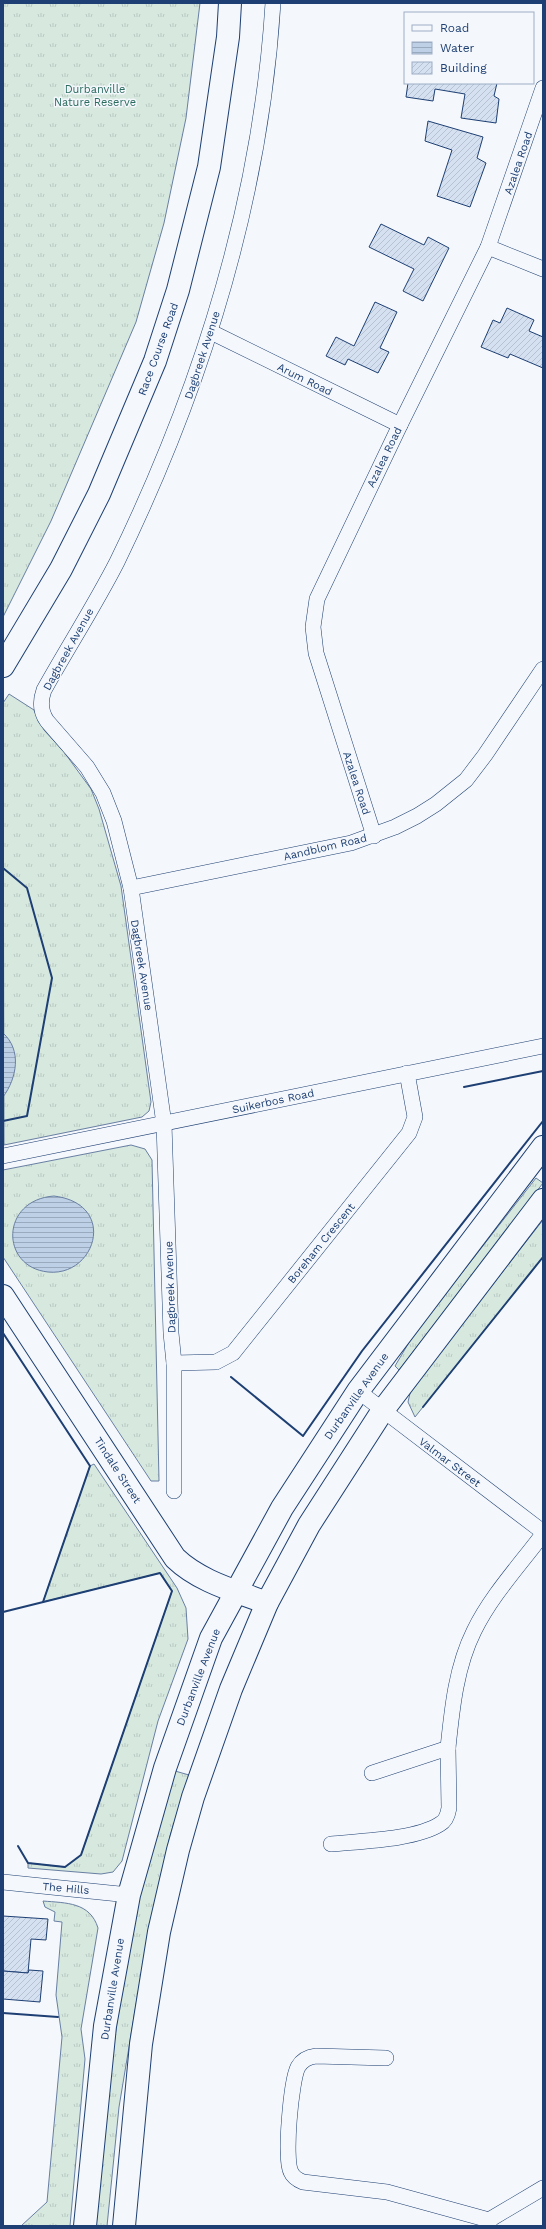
<svg xmlns="http://www.w3.org/2000/svg" width="546" height="2229" viewBox="0 0 546 2229" font-family="'Work Sans',sans-serif">
<style>
.grass{fill:url(#grass-tufts);stroke:#687fa3}
.water{fill:url(#water-rules);stroke:#687fa3}
.building{fill:url(#building-hatch);stroke:#1d3f73}
.lines{fill:none;stroke-linecap:round;stroke-linejoin:round}
.minor-casing{stroke:#1d3f73;stroke-width:16}
.secondary-casing{stroke:#1d3f73;stroke-width:24}
.primary-casing{stroke:#1d3f73;stroke-width:24}
.minor{stroke:#f4f7fb;stroke-width:15}
.secondary{stroke:#f4f7fb;stroke-width:22}
.primary{stroke:#f4f7fb;stroke-width:22}
.wall{stroke:#1d3f73;stroke-width:2}
.labels{text-anchor:middle;stroke-width:3;stroke-linejoin:round;paint-order:stroke}
.park-label{font-size:11px;fill:#2c6c60;stroke:#f4f7fb}
.street-label{font-size:11px;fill:#1d3f73;stroke:#f4f7fb}
</style>
<defs>
<pattern id="grass-tufts" width="24" height="20" patternUnits="userSpaceOnUse"><rect width="24" height="20" fill="#d7e8df"/><path d="M3 7l-1-3M5 7V3M7 7l1-3M15 17l-1-3M17 17v-4M19 17l1-3" fill="none" stroke="#b8c8c3"/></pattern>
<pattern id="water-rules" width="6" height="5" patternUnits="userSpaceOnUse"><rect width="6" height="5" fill="#bed0e5"/><path d="M0 2.5h6" fill="none" stroke="#9aaabe"/></pattern>
<pattern id="building-hatch" width="6" height="6" patternUnits="userSpaceOnUse"><rect width="6" height="6" fill="#d5e0f0"/><path d="M-1 1l2-2M0 6l6-6M5 7l2-2" fill="none" stroke="#b6c1d1"/></pattern>
</defs>
<rect width="100%" height="100%" fill="#f4f7fb"/>
<g class="grass">
<path d="M3,3h197l-14,115 -22,105 -28,99 -85,199 -48,96z"/>
<path d="M9,694l25,16 10,20 20,22 27,37 8,20 22,77 30,216 -2,9 -7,6 -138,28 -1,-442z"/>
<path d="M131,1145l14,4 7,11 7,321h-8l-148,-224v-87z"/>
<path d="M536,1178l7,5 -144,187 -4,-4 19,-32z"/>
<path d="M543,1220v37l-128,160 -7,-15 3,-13z"/>
<path d="M94,1464l83,124 9,20 2,31 -30,82 -36,140 -9,11 -12,2 -73,-6v-5l37,4 16,-12 91,-264 -12,-18 -117,29 47,-136z"/>
<path d="M175,1771l14,4 -19,61 -23,103 -28,168 -12,119h-11c9,-105 18,-209 39,-312 11,-49 26,-96 40,-143z"/>
<path d="M43,1901c23,2 47,1 55,27l-17,101 4,30 -15,167h-67h18l26,-24 15,-165 -6,-42 6,-73 -8,-1 1,-9 -10,-5z"/>
</g>
<g class="water">
<path d="M3,1033c19,17 14,45 0,64z"/>
<path d="M54,1196c64,8 42,81 -6,76 -48,-5 -48,-72 6,-76z"/>
</g>
<g class="building">
<path d="M408,83h89l-3,13 5,3 -3,24 -35,-5 4,-24 -30,-5 -2,12 -27,-4z"/>
<path d="M428,121l55,16 -6,21 9,5 -16,44 -33,-11 15,-46 -27,-9z"/>
<path d="M381,224l43,21 4,-8 21,11 -26,53 -20,-10 11,-22 -45,-22z"/>
<path d="M375,302l22,10 -17,36 9,4 -11,21 -30,-14 -3,6 -19,-9 10,-19 18,9z"/>
<path d="M507,308l27,12 -5,11 14,6v31l-33,-14 -2,4 -27,-11 12,-27 7,3z"/>
<path d="M3,1916l45,3 -2,21 -15,-1 -3,34 -25,-2z"/>
<path d="M29,1970l14,1 -3,31 -37,-3v-28l25,2z"/>
</g>
<g class="lines">
<defs>
<g id="minor">
<path d="M488,247l55,22"/>
<path d="M211,332l189,93"/>
<path d="M374,836l-58,-183 -3,-26 4,-28 83,-174 88,-178 55,-159"/>
<path d="M131,888l220,-45 44,-16 22,-11 19,-12 30,-24 19,-25 58,-86"/>
<path d="M3,1156l540,-110"/>
<path d="M174,1363l42,-1 17,-9 176,-220 6,-16 -8,-44"/>
<path d="M358,1391l185,141"/>
<path d="M174,1491v-128l-3,-30 -7,-209 -33,-236 -17,-67 -11,-28 -16,-26 -40,-46c-7,-10 -7,-20 -3,-31 24,-43 51,-85 73,-128 85,-175 144,-364 156,-559"/>
<path d="M372,1773l76,-25c4,-39 8,-81 26,-117 17,-35 45,-65 69,-97"/>
<path d="M331,1844c30,-3 84,-4 109,-20 6,-3 8,-10 9,-16l-1,-60"/>
<path d="M3,1882l126,13"/>
<path d="M386,2058l-70,-2c-8,1 -14,4 -18,11 -7,14 -14,92 -7,105 2,5 7,8 12,10l84,10 102,28v6"/>
<path d="M489,2220l54,-32"/>
</g>
<path id="secondary" d="M3,1296l172,262c25,24 61,33 92,45"/>
<g id="primary">
<path d="M3,666l58,-97 38,-75 56,-133 23,-71 31,-123 19,-130 2,-34"/>
<path d="M85,2226l20,-200 24,-131 36,-127 46,-130 71,-130 76,-117 185,-244"/>
<path d="M124,2226l17,-182 18,-112 19,-82 15,-53 38,-108 36,-86 42,-78 74,-115 160,-210"/>
</g>
</defs>
<use href="#minor" class="minor-casing"/>
<use href="#secondary" class="secondary-casing"/>
<use href="#primary" class="primary-casing"/>
<use href="#minor" class="minor"/>
<use href="#secondary" class="secondary"/>
<use href="#primary" class="primary"/>
<g class="wall">
<path d="M3,868l24,20 25,90 -25,138 -24,5"/>
<path d="M464,1087l79,-16"/>
<path d="M3,1333l87,133 -47,136"/>
<path d="M231,1377l72,59 59,-85 181,-230"/>
<path d="M423,1407l120,-150"/>
<path d="M3,1612l157,-39 12,18 -91,264 -16,12 -37,-4 -10,-17"/>
<path d="M3,2013l55,4"/>
</g>
</g>
<g class="labels">
<g class="park-label">
<text x="95" y="93">Durbanville<tspan x="95" dy="13">Nature Reserve</tspan></text>
</g>
<g class="street-label">
<text transform="translate(518 163) rotate(-71)" y="4">Azalea Road</text>
<text transform="translate(158 349) rotate(-70)" y="4">Race Course Road</text>
<text transform="translate(202 355) rotate(-72)" y="4">Dagbreek Avenue</text>
<text transform="translate(305 379) rotate(26)" y="4">Arum Road</text>
<text transform="translate(384 457) rotate(-64)" y="4">Azalea Road</text>
<text transform="translate(68 649) rotate(-61)" y="4">Dagbreek Avenue</text>
<text transform="translate(357 783) rotate(72)" y="4">Azalea Road</text>
<text transform="translate(325 847) rotate(-13)" y="4">Aandblom Road</text>
<text transform="translate(142 965) rotate(81)" y="4">Dagbreek Avenue</text>
<text transform="translate(273 1101) rotate(-12)" y="4">Suikerbos Road</text>
<text transform="translate(321 1243) rotate(-51)" y="4">Boreham Crescent</text>
<text transform="translate(170 1287) rotate(-92)" y="4">Dagbreek Avenue</text>
<text transform="translate(356 1396) rotate(-55)" y="4">Durbanville Avenue</text>
<text transform="translate(450 1462) rotate(37)" y="4">Valmar Street</text>
<text transform="translate(118 1470) rotate(57)" y="4">Tindale Street</text>
<text transform="translate(198 1677) rotate(-69)" y="4">Durbanville Avenue</text>
<text transform="translate(66 1888) rotate(5)" y="4">The Hills</text>
<text transform="translate(112 1989) rotate(-81)" y="4">Durbanville Avenue</text>
</g>
</g>
<rect width="546" height="2229" fill="none" stroke="#1d3f73" stroke-width="8"/>
<rect x="404" y="12" width="130" height="72" fill="#f4f7fb" stroke="#9eadc5"/>
<rect x="412" y="25" width="20" height="6" fill="#f4f7fb" stroke="#9eadc5"/>
<text x="440" y="32" font-size="12" fill="#1d3f73">Road</text>
<rect x="412" y="42" width="20" height="12" fill="url(#water-rules)" stroke="#9eadc5"/>
<text x="440" y="52" font-size="12" fill="#1d3f73">Water</text>
<rect x="412" y="62" width="20" height="12" fill="url(#building-hatch)" stroke="#9eadc5"/>
<text x="440" y="72" font-size="12" fill="#1d3f73">Building</text>
</svg>
